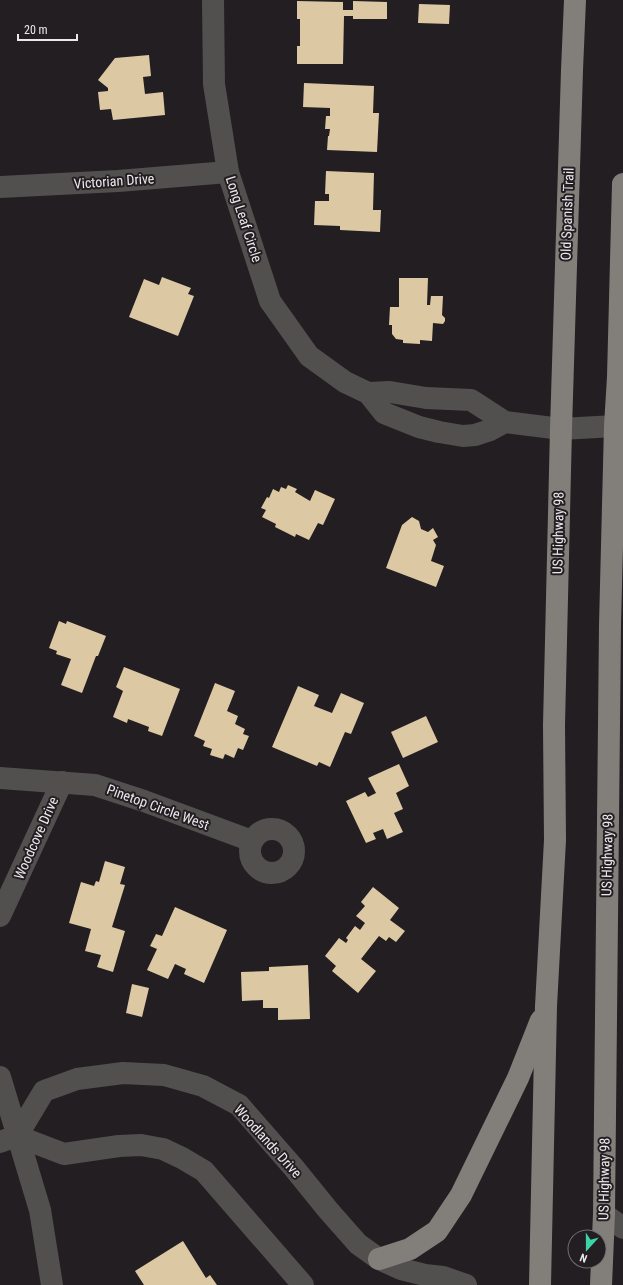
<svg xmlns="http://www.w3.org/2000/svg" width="623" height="1285" viewBox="0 0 623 1285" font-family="'Roboto Condensed',sans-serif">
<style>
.building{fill:#ddc8a4}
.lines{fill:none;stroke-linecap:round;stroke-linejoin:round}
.minor{stroke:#51504e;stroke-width:22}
.tertiary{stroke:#51504e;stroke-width:22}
.primary{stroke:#827f7b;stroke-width:22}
.labels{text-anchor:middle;stroke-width:4;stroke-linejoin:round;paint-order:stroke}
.street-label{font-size:14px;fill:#ebe8eb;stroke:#221e22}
</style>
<rect width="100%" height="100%" fill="#221e22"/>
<g class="building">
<path d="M297,1l46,1v8h10v-9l34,1v17h-34v-3h-9l-1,48h-46v-18h3v-27h-3z"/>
<path d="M419,4l31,1 -1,19 -31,-1z"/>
<path d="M149,55l2,21 -8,1 2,17 18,-2 2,23 -52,5 -2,-11 -11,1 -2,-18 10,-1v-3l-10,-8 17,-22z"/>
<path d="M304,83l70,3 -1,27h6l-2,39 -50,-2 1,-14h1l1,-7h-5l1,-13h4v-8l-27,-1z"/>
<path d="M326,171l48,2 -1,37h8l-1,22 -40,-2v-4l-26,-1 1,-24h14v-7h-4z"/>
<path d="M162,277l29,11 -3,6 6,2 -16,40 -49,-19 15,-38 15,6z"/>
<path d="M399,278h29l-1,27h3l1,-9h12l-1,19 3,3v3l-2,3 -10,-1 -1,18 -12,-1v4l-17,-1v-3l-7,-1 -4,-5v-9h-3l1,-18h9z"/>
<path d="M288,485l9,4 -2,3 15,9 5,-11 20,9 -12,26 -5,-2 -9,17 -13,-6 -1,3 -20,-10 1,-3 -14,-7 4,-7 -5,-2 6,-11 2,1 4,-9 6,3 2,-5 5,2z"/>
<path d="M412,517l7,4 2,8 7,3 5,-4 5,9 -5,3 3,5 -5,16 13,5 -8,21 -50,-19 16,-43z"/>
<path d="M59,621l7,3 1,-3 39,15 -8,20h-2l-14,37 -21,-8 10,-26 -15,-5 1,-3 -8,-3z"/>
<path d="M124,667l56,22 -18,47 -14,-5 1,-4 -21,-8 -1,4 -14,-6 10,-26 -7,-4z"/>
<path d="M215,683l20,8 -8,20 11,5 -3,8 10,5 -2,5 6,2 -6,14 -5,-2 -4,10 -9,-4 -2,5 -13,-4 2,-6 -9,-3 2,-5 -11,-5z"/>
<path d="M298,686l21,9 -5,11 18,7 9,-20 23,10 -13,31 -6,-2 -15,35 -11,-5 -2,4 -45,-19z"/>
<path d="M426,716l12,26 -35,16 -12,-26z"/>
<path d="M399,764l10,22 -13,7 7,16 -9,4 9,19 -16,7 -4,-10 -10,4 3,6 -10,4 -20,-42 19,-9 3,5 8,-4 -8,-15z"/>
<path d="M105,861l20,6 -5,17 5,1 -13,42 13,4 -12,41 -16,-5 4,-12 -16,-4 6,-22 -22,-6 12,-41 13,4 2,-5 3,1z"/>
<path d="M373,887l26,21 -9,12 15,11 -9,11 -7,-5 -3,4 -7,-5 -18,23 15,12 -18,22 -26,-22 4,-5 -11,-10 14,-18 7,5 2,-3 -2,-2 9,-12 5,4 5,-7 -9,-7 9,-10 -4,-4z"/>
<path d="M175,907l52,23 -23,53 -20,-9 2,-5 -11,-5 -7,15 -21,-9 10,-21 -7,-3 6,-12 6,2z"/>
<path d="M308,965l2,54 -32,1v-12h-15v-8l-21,1 -1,-29 28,-1v-4z"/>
<path d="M132,984l17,4 -7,29 -16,-4z"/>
<path d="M183,1241l23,37 4,-3 7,10h-73l-9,-14z"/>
</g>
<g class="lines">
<g class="minor">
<path d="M213,0l1,84 14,88 42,129 39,55 36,26 23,11 16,20 35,14 20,5 24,4 12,-1 15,-5 15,-8"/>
<path d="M0,187l118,-6 110,-9"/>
<path d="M368,393l22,-1 36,6 45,2 34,22 56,7 54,-3"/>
<path d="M0,778l95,7 49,16 108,40"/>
<circle cx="272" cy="851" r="22"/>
<path d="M0,916l62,-134"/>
<path d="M0,1077l40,133 12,75"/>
<path d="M17,1136l27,-45 33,-12 46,-6 41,2 39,11 36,19 55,63 34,42 30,34 21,15 22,10 24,6 18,2 23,8"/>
<path d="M0,1142l17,-6 47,18 55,-8 22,-1 22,4 19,9 22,13 99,114"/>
</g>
<path class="tertiary" d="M604,1214l19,14"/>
<g class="primary">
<path d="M379,1259l31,-10 27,-18 24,-36 57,-117 23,-58"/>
<path d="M540,1285l6,-279 9,-166 -1,-115 7,-296 11,-359 3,-70"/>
<path d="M601,1285l3,-71 6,-589 5,-199 3,-49 5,-193"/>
</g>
</g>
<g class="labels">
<g class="street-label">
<text transform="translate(114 181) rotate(-4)" y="5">Victorian Drive</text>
<text transform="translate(567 214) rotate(-88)" y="5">Old Spanish Trail</text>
<text transform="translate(244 219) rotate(72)" y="5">Long Leaf Circle</text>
<text transform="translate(558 533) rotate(-89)" y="5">US Highway 98</text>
<text transform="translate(158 807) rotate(20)" y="5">Pinetop Circle West</text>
<text transform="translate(36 838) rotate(-66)" y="5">Woodcove Drive</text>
<text transform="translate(607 855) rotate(-89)" y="5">US Highway 98</text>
<text transform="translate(268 1141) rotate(48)" y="5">Woodlands Drive</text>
<text transform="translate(604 1179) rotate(-89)" y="5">US Highway 98</text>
</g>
</g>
<g transform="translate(587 1249) rotate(201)"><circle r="19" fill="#221e22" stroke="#726f72"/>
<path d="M0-3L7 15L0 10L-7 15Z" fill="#3cd4a4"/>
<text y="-6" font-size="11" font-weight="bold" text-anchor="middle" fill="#ebe8eb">N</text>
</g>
<path d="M18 34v6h59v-6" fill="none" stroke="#ebe8eb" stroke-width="2"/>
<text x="24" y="34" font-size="12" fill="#ebe8eb" stroke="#221e22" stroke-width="3" paint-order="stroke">20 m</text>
</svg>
